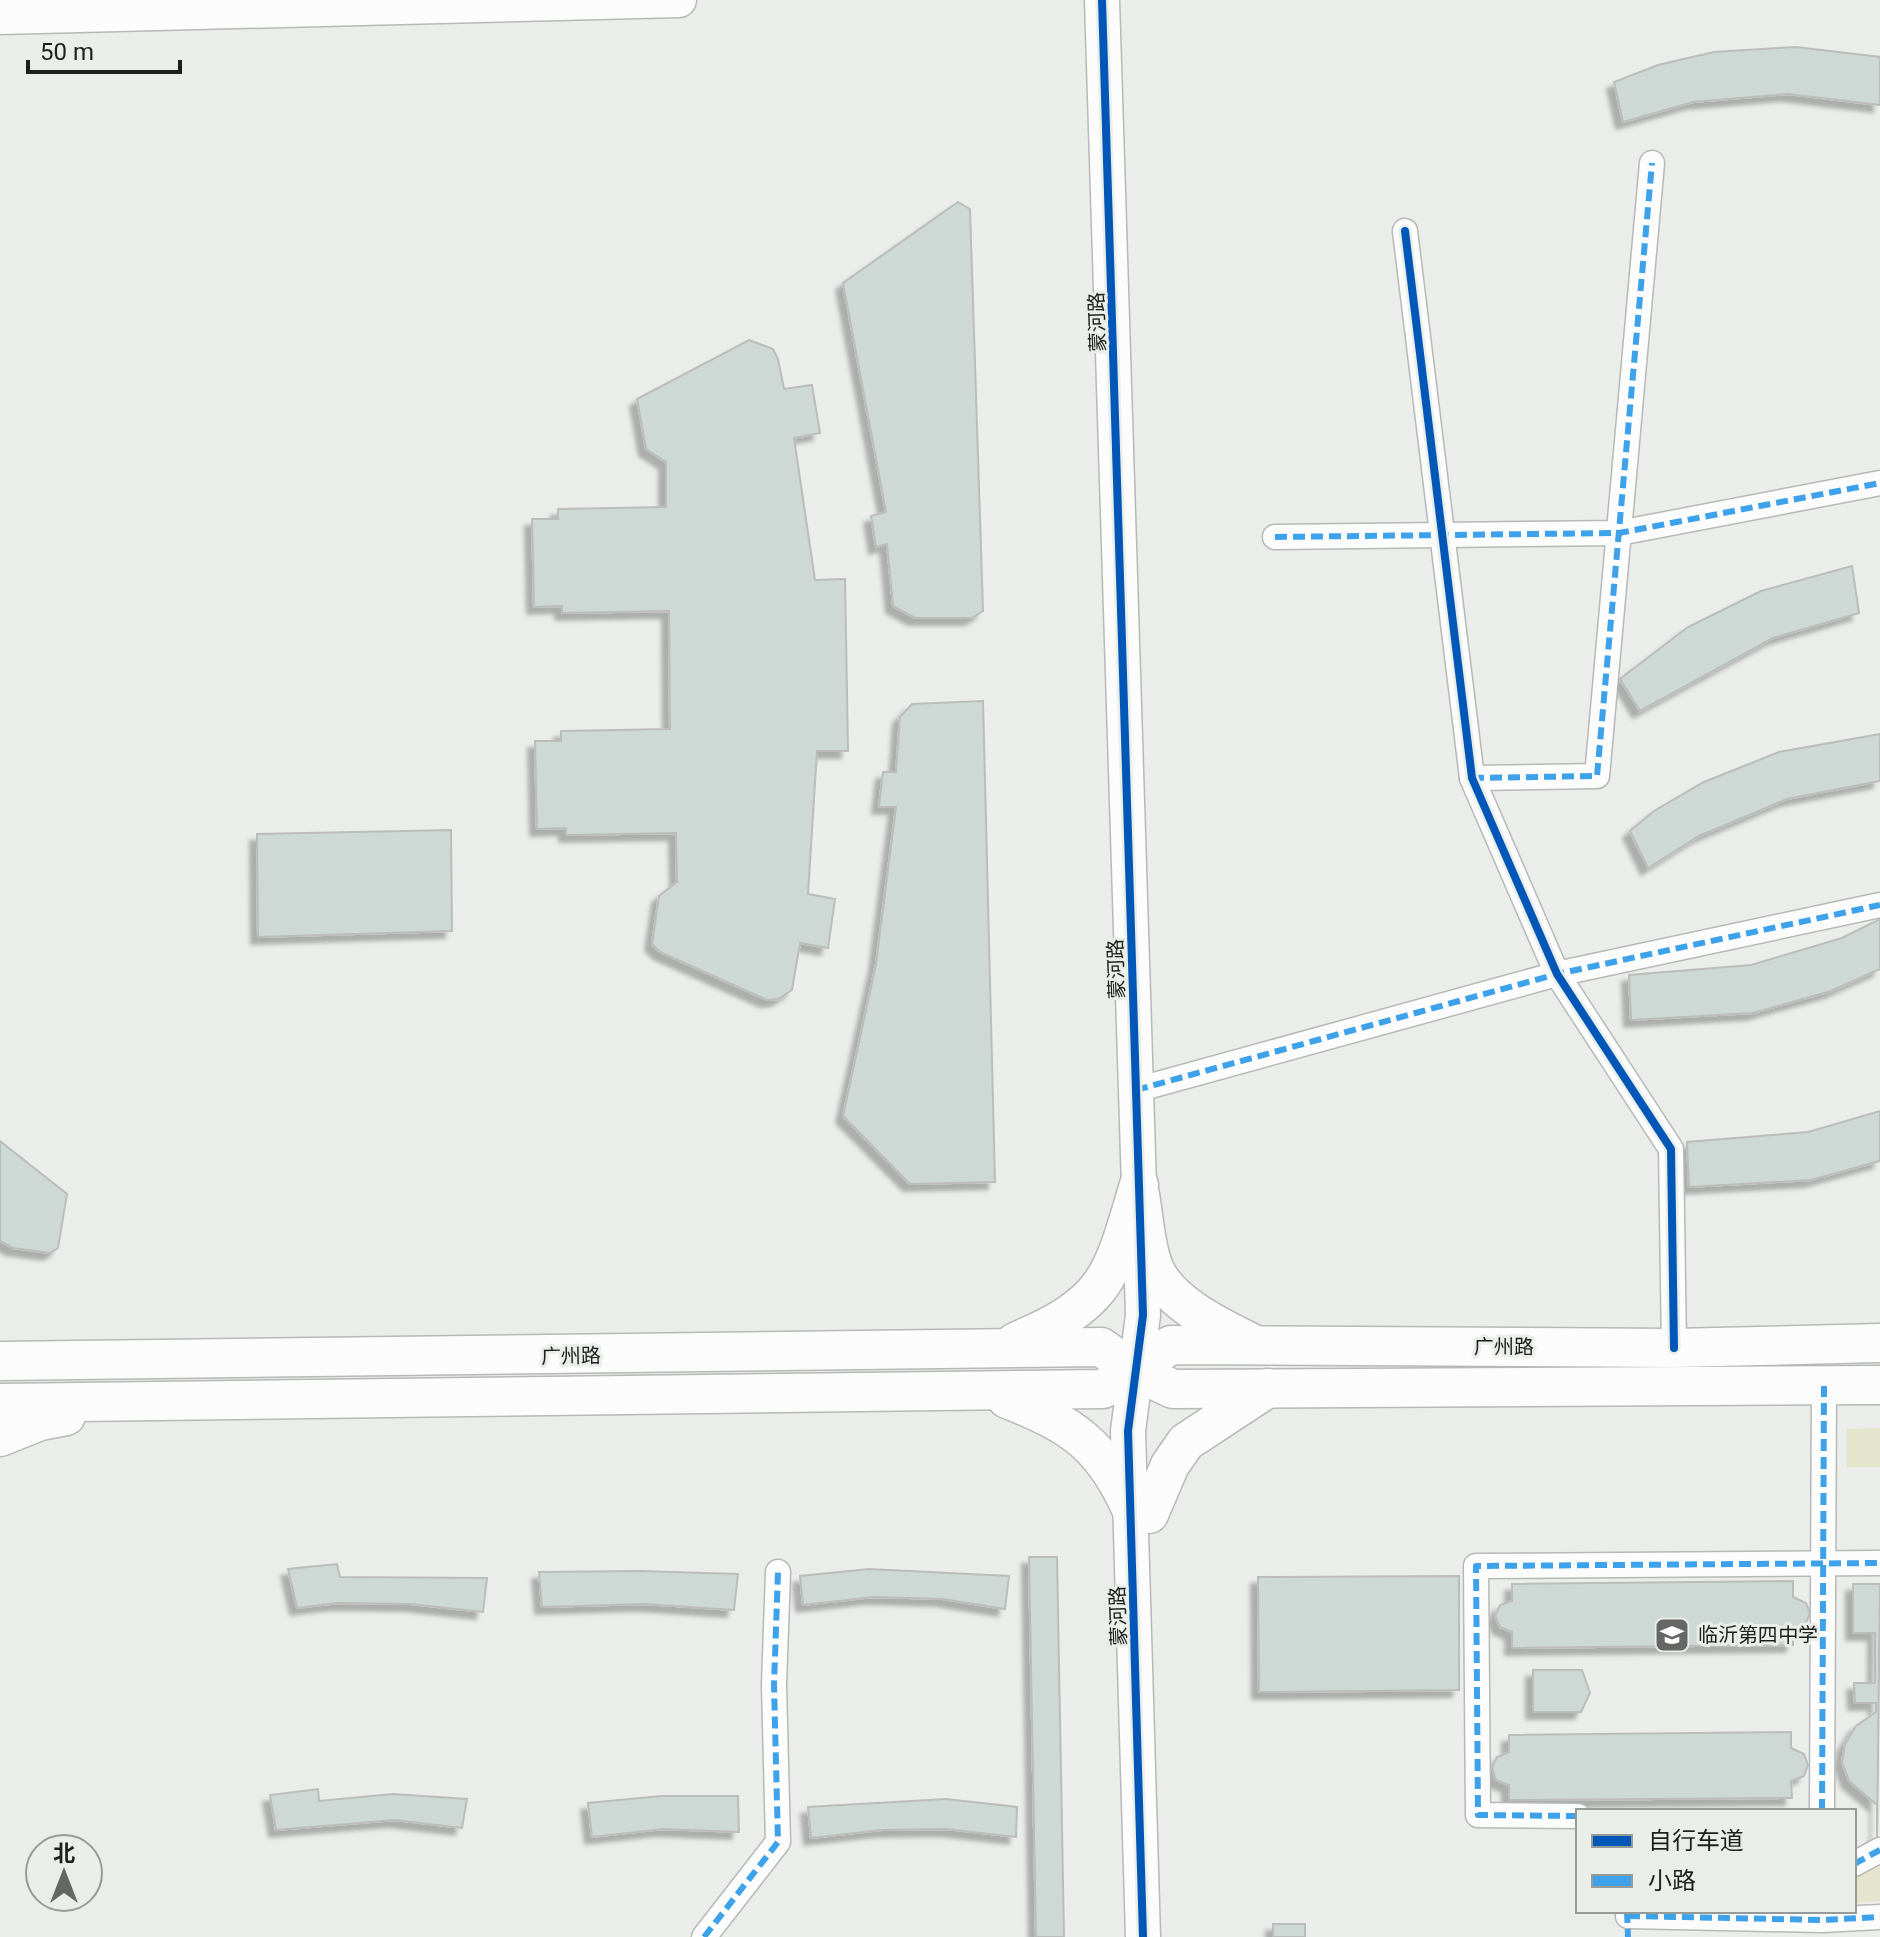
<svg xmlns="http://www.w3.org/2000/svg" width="1880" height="1937" viewBox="0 0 1880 1937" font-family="Roboto,'Noto Sans SC',sans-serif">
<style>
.green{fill:#e5e4cc}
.building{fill:#ced9d5;stroke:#babdbb;stroke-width:2;filter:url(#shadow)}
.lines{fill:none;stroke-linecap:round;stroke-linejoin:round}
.street-casing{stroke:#b6b9b6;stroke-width:27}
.secondary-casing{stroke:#b6b9b6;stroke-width:37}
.primary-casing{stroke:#b6b9b6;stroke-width:41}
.street{stroke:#fcfcfc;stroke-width:24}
.secondary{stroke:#fcfcfc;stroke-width:34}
.primary{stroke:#fcfcfc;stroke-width:38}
.quiet{stroke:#3da2ea;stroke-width:6;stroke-dasharray:12 6;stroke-linecap:butt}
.cycleway-casing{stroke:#e9eee9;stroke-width:13}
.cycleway{stroke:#0057b8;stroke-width:8}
.labels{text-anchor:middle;stroke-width:6;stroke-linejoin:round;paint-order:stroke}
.street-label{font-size:20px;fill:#1d1f1d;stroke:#e9eee9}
.poi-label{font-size:20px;fill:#1d1f1d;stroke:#e9eee9;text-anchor:start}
</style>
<defs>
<filter id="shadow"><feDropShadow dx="-7" dy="7" stdDeviation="2" flood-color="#0004"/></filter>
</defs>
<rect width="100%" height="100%" fill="#eaedea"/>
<g class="green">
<path d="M1880,1428v39h-33v-38z"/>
<path d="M1880,1862v39l-26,2v-28z"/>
</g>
<g class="building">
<path d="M1796,47l84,10v48l-92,-11 -95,8 -70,20 -9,-40 44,-17 56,-13z"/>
<path d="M958,202l12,7 13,402 -11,7h-57l-22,-12 -6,-62 -11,3 -5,-31 15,-4 -43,-229z"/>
<path d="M749,340l24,9 5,10 6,30 28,-4 8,48 -26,5 21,142 30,-1 3,172h-31l-9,143 27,5 -7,49 -28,-5 -8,47 -14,9 -11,1 -107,-48 -8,-8 7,-48 18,-14 -1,-49 -110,2v-7l-29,1 -2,-88h26v-10l109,-2 -1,-118 -107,2v-7l-28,1 -2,-88h26v-10l108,-2v-45l-20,-13 -9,-50z"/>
<path d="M1852,566l7,47 -86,25 -133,73 -20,-32 68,-52 73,-36z"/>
<path d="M983,701l12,481 -85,2 -67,-68 33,-152 20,-157h-17l4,-35h13l4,-55 12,-13z"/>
<path d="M1880,734v47l-93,18 -88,37 -51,32 -18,-37 24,-20 50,-29 75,-30z"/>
<path d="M451,830l1,101 -194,6 -1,-103z"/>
<path d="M1880,919v50l-49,22 -78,22 -122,7 -2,-45 122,-10 91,-27z"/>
<path d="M1880,1111v50l-69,19 -122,7 -2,-45 121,-10z"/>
<path d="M0,1141l67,53 -9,54 -8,5 -37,-5 -13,-7z"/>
<path d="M1029,1557h28l7,380h-28z"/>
<path d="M337,1564l3,13 147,1 -4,34 -73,-8 -72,-1 -41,5 -9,-39z"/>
<path d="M869,1569l140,7 -4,33 -62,-10 -70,-2 -70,8 -3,-29z"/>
<path d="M640,1571l98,3 -4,36 -90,-6 -102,3 -3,-35z"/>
<path d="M1459,1576v114l-200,2 -1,-115z"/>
<path d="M1793,1581v16l13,6 4,10 -4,10 -13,6v16l-281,3v-16l-12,-5 -5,-11 5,-11 12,-4v-17z"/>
<path d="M1853,1584h27l-3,258v-37l-28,-24 -7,-19 3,-18 11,-18 20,-14v-9h-21l-1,-20h21v-50h-22z"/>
<path d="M1533,1670h49l8,23 -9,19h-48z"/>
<path d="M1791,1732v16l13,6 4,11 -4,11 -13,5 1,17 -283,2v-15l-13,-5 -4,-12 5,-11 12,-5v-17z"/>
<path d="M318,1789l1,12 74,-7 74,5 -5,29 -67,-8 -119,10 -6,-35z"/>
<path d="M662,1796h76l1,36 -76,-3 -71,8 -4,-34z"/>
<path d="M946,1799l71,8 -1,30 -70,-8 -65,1 -70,8 -3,-31z"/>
<rect x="1273" y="1924" width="32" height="13"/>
</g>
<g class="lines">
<defs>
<g id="street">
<path d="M1405,231l67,547 85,196 114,175 3,199"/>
<path d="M1275,537l344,-4 261,-50"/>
<path d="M1472,778l125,-2 55,-613"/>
<path d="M1136,1090l421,-116 323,-69"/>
<path d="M1822,1811l2,-425"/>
<path d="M1578,1816l-100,-1 -2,-249 404,-3"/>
<path d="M1854,1864l26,-14"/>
<path d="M1628,1916l194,4 58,-3"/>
<path d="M704,1937l74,-95 -4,-157 4,-113"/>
</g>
<g id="secondary">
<path d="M1102,0l41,1315 -15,116 15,506"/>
<path d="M0,17l679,-17"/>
</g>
<g id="primary">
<path d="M1140,1195c4,22 5,46 12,67 11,38 65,64 98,80"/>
<path d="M1015,1342c94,-40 96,-64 124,-157"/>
<path d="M0,1361l1101,-14 34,24 38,18 707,-4"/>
<path d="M1007,1399c66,26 96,46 125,112"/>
<path d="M0,1403l1103,-14 68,-44 503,3 206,-5"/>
<path d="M0,1437l40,-16 26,-5"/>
<path d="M1149,1514l21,-49 16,-23 82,-54"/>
</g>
</defs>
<use href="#street" class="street-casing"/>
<use href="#secondary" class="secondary-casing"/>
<use href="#primary" class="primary-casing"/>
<use href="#street" class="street"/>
<use href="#secondary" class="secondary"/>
<use href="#primary" class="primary"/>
<g class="quiet">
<path d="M1275,537l344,-4 261,-50"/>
<path d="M1472,778l125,-2 55,-613"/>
<path d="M1136,1090l421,-116 323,-69"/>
<path d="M1822,1811l2,-425"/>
<path d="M1578,1816l-100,-1 -2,-249 404,-3"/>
<path d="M1854,1864l26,-14"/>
<path d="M1627,1911l1,26"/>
<path d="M1628,1916l194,4 58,-3"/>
<path d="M704,1937l74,-95 -4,-157 4,-113"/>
</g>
<defs>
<g id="cycleway">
<path d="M1102,0l41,1315 -15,116 15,506"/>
<path d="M1405,231l67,547 85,196 114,175 3,199"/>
</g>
</defs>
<use href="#cycleway" class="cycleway-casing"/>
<use href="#cycleway" class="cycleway"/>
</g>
<defs>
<symbol id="school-square" viewBox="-11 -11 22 22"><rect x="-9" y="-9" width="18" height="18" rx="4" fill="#656765" stroke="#e9eee9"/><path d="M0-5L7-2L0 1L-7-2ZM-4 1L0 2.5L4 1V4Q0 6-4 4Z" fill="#fff"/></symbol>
</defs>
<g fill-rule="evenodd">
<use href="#school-square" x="1652" y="1615" width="40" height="40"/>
</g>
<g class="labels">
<g class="street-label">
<text transform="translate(1097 322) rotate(-92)" y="7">蒙河路</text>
<text transform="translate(1116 969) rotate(-92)" y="7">蒙河路</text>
<text x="1504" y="1354">广州路</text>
<text transform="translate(571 1356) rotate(-1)" y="7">广州路</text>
<text transform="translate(1118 1616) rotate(-92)" y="7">蒙河路</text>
</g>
<g class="poi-label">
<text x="1698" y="1642">临沂第四中学</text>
</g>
</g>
<rect x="1576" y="1809" width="280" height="104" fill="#e9eee9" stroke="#979b97" stroke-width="2"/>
<rect x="1592" y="1835" width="40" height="12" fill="#0057b8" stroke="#979b97" stroke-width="2"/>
<text x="1648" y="1849" font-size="24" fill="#1d1f1d">自行车道</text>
<rect x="1592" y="1875" width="40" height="12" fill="#3da2ea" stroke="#979b97" stroke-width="2"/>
<text x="1648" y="1889" font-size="24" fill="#1d1f1d">小路</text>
<g transform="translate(64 1873)"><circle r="38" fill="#e9eee9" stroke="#979b97" stroke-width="2"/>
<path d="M0-6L14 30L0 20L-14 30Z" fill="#656765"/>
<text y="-12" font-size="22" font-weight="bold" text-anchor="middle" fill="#1d1f1d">北</text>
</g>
<path d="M28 60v12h152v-12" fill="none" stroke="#1d1f1d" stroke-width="4"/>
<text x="40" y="60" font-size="24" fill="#1d1f1d" stroke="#e9eee9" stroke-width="6" paint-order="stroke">50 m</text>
</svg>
